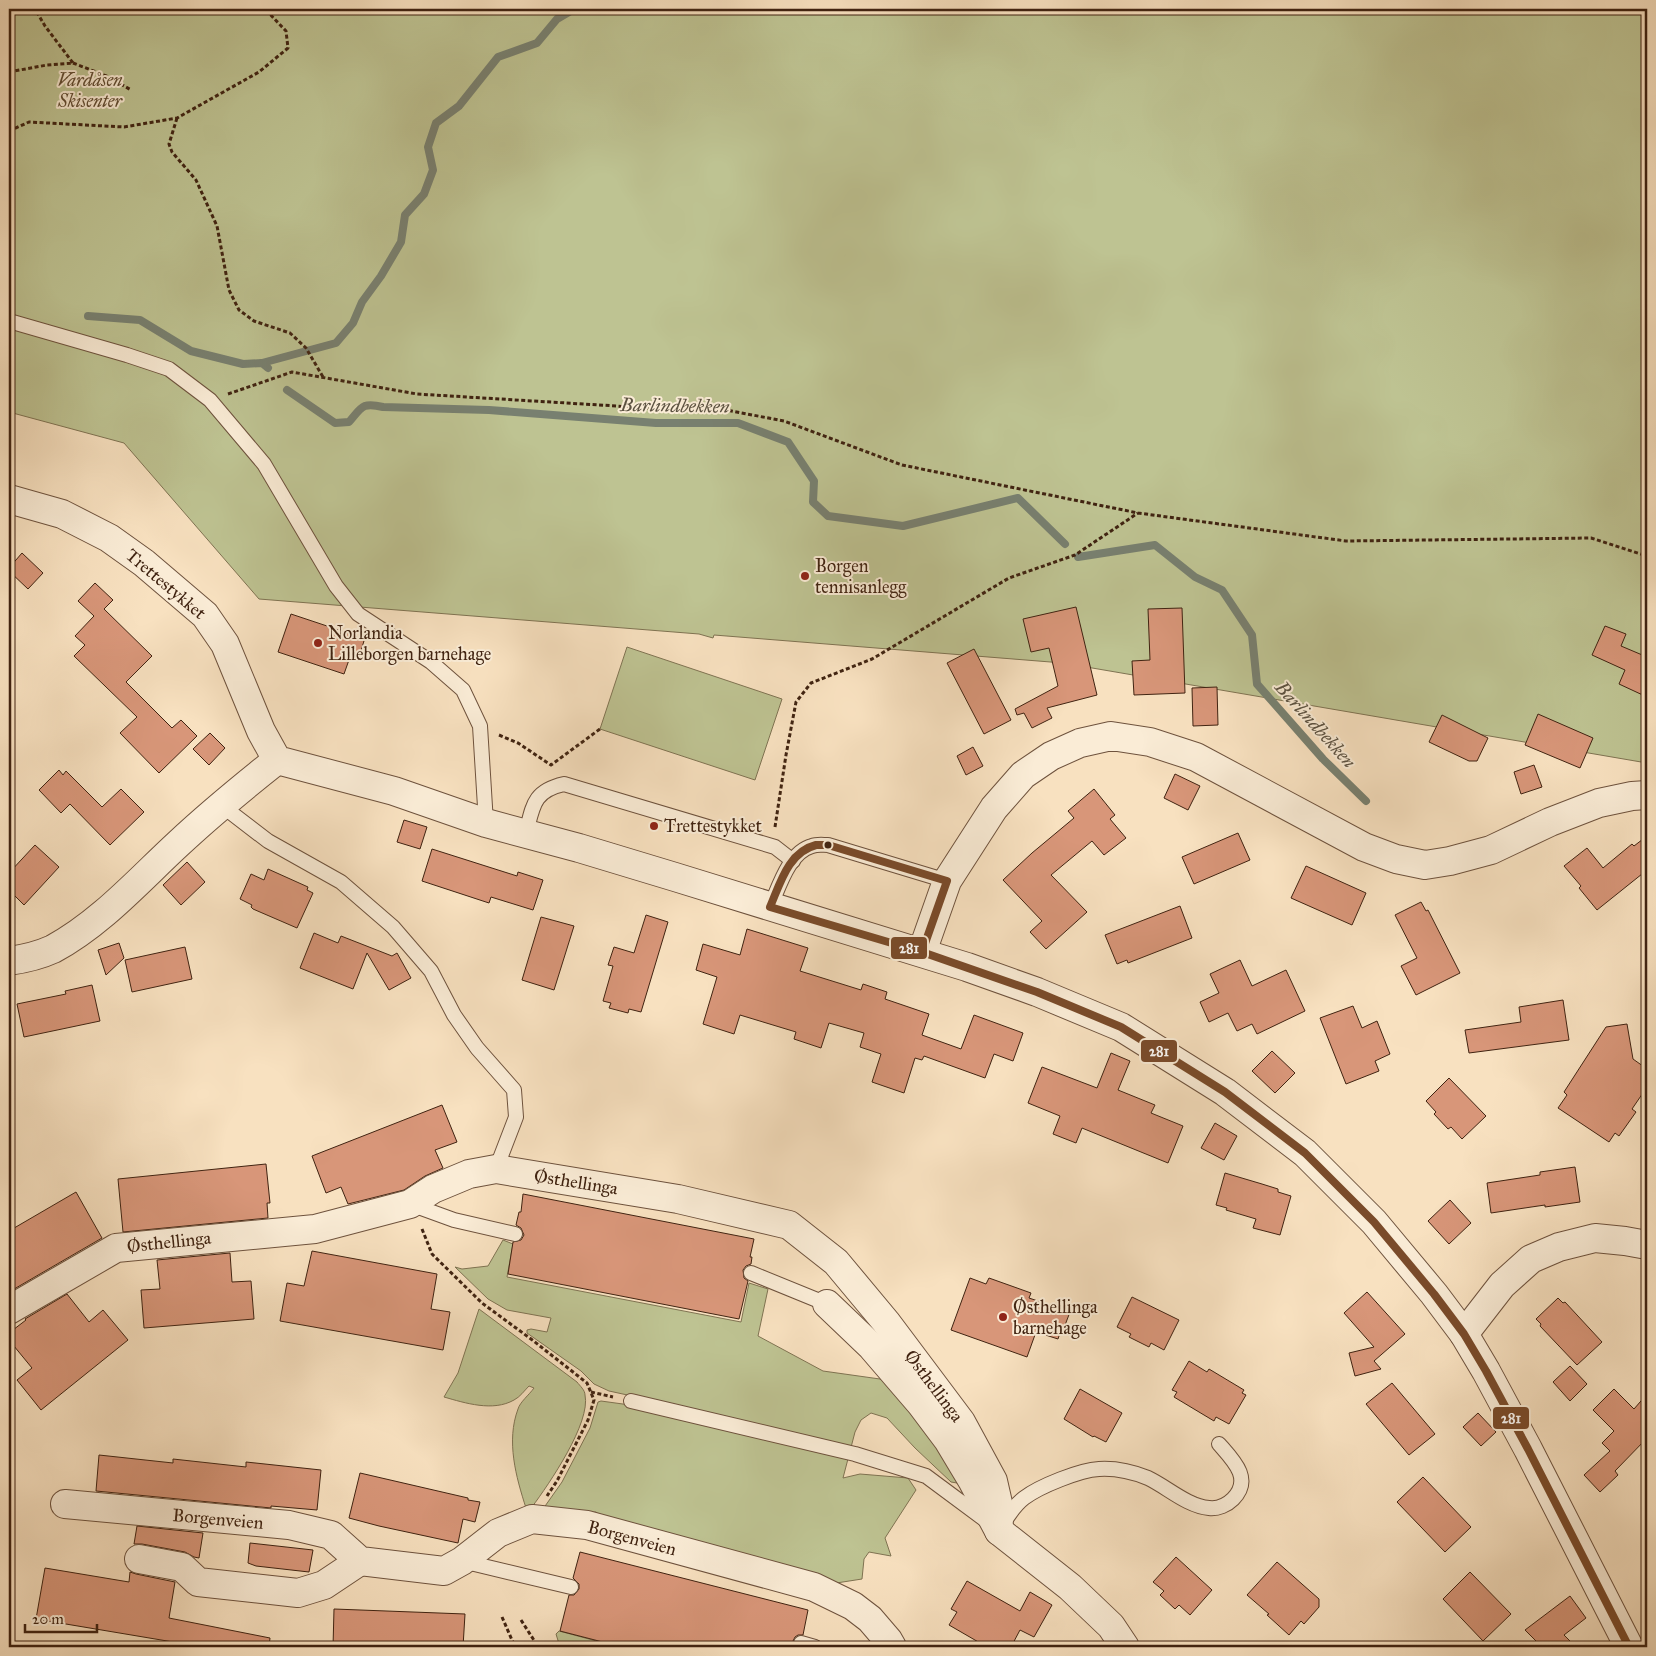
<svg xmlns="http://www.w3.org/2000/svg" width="1656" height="1656" viewBox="0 0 1656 1656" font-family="'IM FELL Great Primer',serif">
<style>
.green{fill:#bec392;stroke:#7f7352}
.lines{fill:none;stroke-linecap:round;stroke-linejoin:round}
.stream{stroke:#788070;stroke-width:8}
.building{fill:#d89679;stroke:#402311}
.service-casing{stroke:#6e523d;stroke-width:16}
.minor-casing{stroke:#6e523d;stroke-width:30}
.path{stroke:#402311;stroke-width:3;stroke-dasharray:4 2.5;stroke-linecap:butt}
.service{stroke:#faecd6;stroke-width:14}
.minor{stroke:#faecd6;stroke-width:28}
.bus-1-casing{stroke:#faecd6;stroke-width:11}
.bus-1{stroke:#7a4b2a;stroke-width:8}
.poi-dot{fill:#8f2418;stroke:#faecd6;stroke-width:2}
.bus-dot{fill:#402311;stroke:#faecd6;stroke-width:2}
.labels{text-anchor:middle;stroke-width:4;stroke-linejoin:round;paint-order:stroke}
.park-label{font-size:18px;font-style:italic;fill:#604b31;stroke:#faecd6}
.poi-label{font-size:18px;fill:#402311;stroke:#faecd6;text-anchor:start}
.street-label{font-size:18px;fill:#402311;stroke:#faecd6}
.water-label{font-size:19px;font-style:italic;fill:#5c5241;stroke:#faecd6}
.line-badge{stroke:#faecd6;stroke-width:2}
.badge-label{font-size:14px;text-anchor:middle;font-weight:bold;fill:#fff}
</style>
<rect width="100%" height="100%" fill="#f8e1c0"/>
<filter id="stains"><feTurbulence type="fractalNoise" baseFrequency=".004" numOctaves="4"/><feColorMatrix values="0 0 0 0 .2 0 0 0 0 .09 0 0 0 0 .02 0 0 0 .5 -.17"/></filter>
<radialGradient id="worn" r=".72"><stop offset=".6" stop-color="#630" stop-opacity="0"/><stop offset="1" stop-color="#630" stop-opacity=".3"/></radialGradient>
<g class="green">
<path d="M9,9h1638v754l-584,-100 -349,-28 -1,3 -14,-4 -440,-35 -135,-156 -115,-31z"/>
<path d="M627,647l155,52 -27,81 -155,-51z"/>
<path d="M503,1240l10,4 -6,33 234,45 8,-39 19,6 -10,47 65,35 64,9 38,44 34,57 -2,2 -6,-1 -36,-34 -28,-30 -16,-5 -10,7 -6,12 -12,46 17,-4 48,4 8,12 -31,48 6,18 -22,-4 -5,7 -2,20 -32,5 -217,-57 -17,-15 -19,2 -34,-5 19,-27 28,-54 8,-26 3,-1 29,4 2,-9 -23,-5 -15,-7 -13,-13 -54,-38v-3l4,-1 16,3 4,-14 -44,-8 -19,-11 -33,-32 7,2 26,-3z"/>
<path d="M479,1309l98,73c3,4 8,8 8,13 6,28 -36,89 -53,112l-6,1c-10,-31 -20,-67 -8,-99 2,-7 11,-14 16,-21l-5,-2c-5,5 -9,11 -15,14 -21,12 -49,3 -70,-3l14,-24z"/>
<path d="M559,1631l60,16h-59l-4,-13z"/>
</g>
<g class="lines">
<g class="stream">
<path d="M88,316l52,4 51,31 52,13 19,-1 6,5"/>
<path d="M262,363l74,-20 17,-20 9,-21 19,-26 20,-34 4,-27 19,-21 9,-24 -5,-23 8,-24 23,-17 39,-49 39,-14 20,-24 17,-10"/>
<path d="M287,390l48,33 14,-1c13,-15 13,-20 34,-15l106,3 167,13h82l50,19 26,39 -1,21 15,14 75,10 115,-28 47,46"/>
<path d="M1078,557l77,-12 40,32 27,13 30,45 5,49 66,75 43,42"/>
</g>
</g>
<g class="building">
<path d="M22,553l21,20 -15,16 -19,-18v-3z"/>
<path d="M95,583l18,17 -9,9 48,47 -26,26 46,46 9,-8 16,16 -38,37 -39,-40 17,-16 -63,-61 11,-11 -10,-9 19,-20 -16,-15z"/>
<path d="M1076,607l21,88 -50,13 5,10 -20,10 -8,-15 -7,2 -2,-6 43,-23 -9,-38 -18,4 -8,-33z"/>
<path d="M1182,608l3,85 -51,2 -2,-34 18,-1 -2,-51z"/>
<path d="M291,614l66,22 -2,2 9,3 -6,19 -8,-3 -6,17 -66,-22z"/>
<path d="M1605,626l21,8 -5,12 26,11v40l-28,-13 6,-14 -33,-15z"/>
<path d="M974,649l37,71 -27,14 -37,-71z"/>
<path d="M1217,687l1,38 -25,1 -1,-38z"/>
<path d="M1538,714l55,24 -13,30 -55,-23z"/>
<path d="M1442,715l46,23 -11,23h-8l-40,-19z"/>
<path d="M210,733l15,15 -16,17 -16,-16z"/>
<path d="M973,747l10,19 -17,9 -9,-19z"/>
<path d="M1534,765l8,22 -21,7 -7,-22z"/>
<path d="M59,770l4,5 3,-4 36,36 19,-18 23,23 -34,33 -40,-41 -9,9 -22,-23z"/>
<path d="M1175,774l25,12 -12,24 -24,-12z"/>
<path d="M1094,789l21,26 -5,4 16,19 -22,17 -12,-14 -41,34 36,37 -41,37 -16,-17 12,-11 -39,-41 29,-27 42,-35 -6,-7z"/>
<path d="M404,820l23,7 -7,22 -23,-7z"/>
<path d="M1238,833l12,27 -56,24 -12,-27z"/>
<path d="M1647,836v34l-50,40 -18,-22 2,-2 -17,-20 23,-18 16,20 29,-24 2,2z"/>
<path d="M35,845l24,22 -35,38 -15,-15v-17z"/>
<path d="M432,849l85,27 1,-4 25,8 -10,30 -42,-13 -2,6 -67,-22z"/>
<path d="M187,862l18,20 -24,23 -18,-20z"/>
<path d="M1306,866l60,27 -14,32 -61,-27z"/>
<path d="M268,869l40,18 -1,3 6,3 -16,35 -44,-19 -2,-2 1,-2 -12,-6 11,-25 13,6z"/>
<path d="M1421,902l5,9 2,-1 32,63 -44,22 -15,-29 16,-8 -22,-43z"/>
<path d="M1180,906l12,32 -64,25 -1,-3 -10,4 -12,-29z"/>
<path d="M646,915l22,7 -27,90 -12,-3 -1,4 -19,-5 2,-5 -8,-2 10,-35 -5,-1 6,-18 20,6z"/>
<path d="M541,917l33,9 -20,64 -32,-10z"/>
<path d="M747,929l61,19 -8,23 61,19 2,-6 24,8 -2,7 44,15 -7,21 39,14 13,-34 49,18 -10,28 -19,-7 -9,24 -61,-22 -2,4 -7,-2 -11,35 -32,-11 9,-28 -21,-7 4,-14 -35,-10 -8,25 -27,-9 2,-7 -56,-17 -6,19 -31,-10 14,-47 -21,-7 7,-26 37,11z"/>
<path d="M314,933l24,10 3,-7 51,20 5,-3 14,25 -22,12 -22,-37 -14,36 -53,-21z"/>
<path d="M119,943l5,15 -18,17 -8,-25z"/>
<path d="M185,947l7,32 -60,13 -7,-32z"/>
<path d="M1240,960l12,26 34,-16 19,41 -48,23 -5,-10 -15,7 -9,-18 -19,9 -9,-20 19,-9 -9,-19z"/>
<path d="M92,985l8,36 -76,16 -7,-33 49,-10 -1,-3z"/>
<path d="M1563,1000l6,40 -100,13 -4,-23 56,-8 -2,-15z"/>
<path d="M1353,1006l9,22 15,-7 13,33 -15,7 4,10 -33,13 -26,-66z"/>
<path d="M1627,1024l6,35 14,10v18l-15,22 4,3 -17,24 -4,-3 -6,9 -51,-34 9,-13 -3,-3 42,-65z"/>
<path d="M1272,1051l23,22 -20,20 -23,-22z"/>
<path d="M1111,1053l19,8 -12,29 37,15 -4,8 32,13 -15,37 -86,-35 -6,15 -23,-9 7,-18 -32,-13 14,-36 55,21z"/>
<path d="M1449,1078l37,38 -24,23 -11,-12 -3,2 -14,-15 2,-2 -10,-11z"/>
<path d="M442,1105l15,37 -22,8 8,18 -18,8 -21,14 -56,14 -7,-17 -15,6 -14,-37z"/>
<path d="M1215,1123l22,13 -13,24 -23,-12z"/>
<path d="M266,1164l4,39h-3l1,15 -145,14 -5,-53z"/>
<path d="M1575,1167l5,35 -35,5v-2l-54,8 -4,-30 53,-8v-3z"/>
<path d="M1225,1173l37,11 16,5v3l13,4 -11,39 -27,-7 3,-9 -30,-9 1,-2 -11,-3z"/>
<path d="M76,1192l26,46 -93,54v-61z"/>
<path d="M523,1194l231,45 -4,18h2l-1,7 -5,2 -3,4 1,8 4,3 -9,38 -231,-45 5,-32 8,-2 3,-5 -3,-7 -5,-3 3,-13h2z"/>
<path d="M1450,1200l21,23 -22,21 -21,-23z"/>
<path d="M312,1251l125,23 -6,35 19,3 -7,38 -163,-29 7,-38 17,3z"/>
<path d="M230,1253l2,29 19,-1 3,38 -110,9 -3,-38 19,-1 -3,-29z"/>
<path d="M970,1278l16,6 3,-6 42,15 -2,5 41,14 -8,21h-2l-2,6 -22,-7 -9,25 -76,-27z"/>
<path d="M1367,1292l38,42 -31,27 7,8 -26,7 -6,-23 25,-6 -30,-34z"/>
<path d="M67,1294l22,28 14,-12 25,30 -87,70 -24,-30 15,-12 -23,-28v-7l17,-13 -1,-1z"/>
<path d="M1132,1297l47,23 -15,30 -13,-7 -2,4 -20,-10 2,-3 -14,-7z"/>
<path d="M1558,1298l5,5 2,-1 37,40 -25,23 -37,-39 1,-2 -5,-5z"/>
<path d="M1189,1361l18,11 2,-3 35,21 -2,3 4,2 -17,29 -13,-7 -2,4 -40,-24 3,-5 -5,-2z"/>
<path d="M1570,1366l17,18 -17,17 -17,-19z"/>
<path d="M1392,1383l43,51 -26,21 -43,-51z"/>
<path d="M1080,1389l42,24 -16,29 -12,-6 -1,1 -29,-18z"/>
<path d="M1614,1389l20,20 13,-15v44l-32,33 3,4 -18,17 -16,-17 26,-24 -8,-8 12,-12 -21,-21z"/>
<path d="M1478,1413l18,19 -15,14 -18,-19z"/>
<path d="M99,1455l74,8v-4l73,8v-5l75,8 -4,40 -46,-4v2l-175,-17z"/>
<path d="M360,1473l108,25v2l12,2 -5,20 -12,-3 -5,24 -79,-17 -30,-8z"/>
<path d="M1423,1477l48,50 -26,25 -48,-50z"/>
<path d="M137,1526l66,7 -4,25 -5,-1 -9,-5 -43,-8h-8z"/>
<path d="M250,1543l63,7 -4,22 -53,-6 -8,-3z"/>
<path d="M580,1552l228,58 -5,25h-5l-3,2 -2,4 1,6h-172l-62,-16 9,-36h5l5,-6v-5l-6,-6z"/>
<path d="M1176,1557l36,33 -22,25 -11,-10 -4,4 -15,-14 4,-4 -11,-9z"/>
<path d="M1277,1562l42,37v8l-15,17 -3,-3 -12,14 -22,-20 2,-1 -22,-19z"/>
<path d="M45,1568l84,14 1,-10 6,2 39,8 -6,36 101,20 -1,9h-66l-167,-28z"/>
<path d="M1470,1572l41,42 -28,27 -40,-42z"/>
<path d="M967,1581l53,30 10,-19 22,13 -18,32 -14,-7 -9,17h-24l-38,-22 8,-13 -6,-3z"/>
<path d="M1570,1596l16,22 -22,17 12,12h-34l-17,-17z"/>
<path d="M334,1609l131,5 -2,33h-130z"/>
</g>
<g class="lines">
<defs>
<g id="service">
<path d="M9,321l118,34 42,14 41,31 54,64 72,122 22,28 73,48 32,28 17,36 6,97"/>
<path d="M221,805l47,36 73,41 52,45 38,44 23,44 23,33 37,42 2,27 -20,52"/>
<path d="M526,833c7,-27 7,-42 38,-49l211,63 18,14"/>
<path d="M770,907c9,-20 19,-55 42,-61 5,-2 11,-1 16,-1l119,36"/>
<path d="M410,1204l44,16 61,14"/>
<path d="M751,1273l76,31"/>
<path d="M631,1401l224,53 71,22 62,46"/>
<path d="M1003,1524c6,-10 12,-19 21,-26 16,-12 56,-28 75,-29 16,-1 34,3 49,9 19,9 39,28 61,30 9,1 18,-3 24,-9 20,-20 0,-39 -14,-55"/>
<path d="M462,1561l109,26"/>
<path d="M801,1643l14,4"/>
</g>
<g id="minor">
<path d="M9,499l53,15 47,24 35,25 61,52 20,29 36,87 16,29 117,31 92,32 93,25 96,29 292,90 70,25 84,35 104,65 80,61 69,69 60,72 30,40 22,37 42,78 101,198"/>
<path d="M922,952l25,-71 47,-73 29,-33 28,-19 29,-13 31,-7 39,6 46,15 168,90 32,12 29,6 25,-4 41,-11 59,-28 49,-19 33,-7 15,-1"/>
<path d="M9,961c14,-2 31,-6 44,-12 48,-26 86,-69 125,-105 32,-30 65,-57 99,-84"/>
<path d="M827,1304l45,43 49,57 27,36 24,40 27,51 71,56 41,39 14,21"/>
<path d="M9,1310l107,-62 199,-19 95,-25 23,-15 36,-15 27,-5 182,30 111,26 47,37 50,60 75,100 32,59 5,22 1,28"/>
<path d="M1464,1334l38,-49 29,-26 28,-12 36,-9 30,3 22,4"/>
<path d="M65,1504l224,21 42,10 29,26 84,10 18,-10 36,-28 34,-14 55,6 227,62 39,19 17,13 18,21 4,7"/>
<path d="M139,1559l43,8 16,15 100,11 26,-8 36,-24"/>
</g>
</defs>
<use href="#service" class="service-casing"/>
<use href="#minor" class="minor-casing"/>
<g class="path">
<path d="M9,16l5,-7"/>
<path d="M73,63l36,14 22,13"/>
<path d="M9,72l38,-7 26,-2 -28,-37 -10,-17"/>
<path d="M177,118l-8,26 3,8 24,28 21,46 12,64 10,20 15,11 36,12 16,15 17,29"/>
<path d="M9,131l20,-9 95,5 53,-9 82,-46 29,-24 -2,-17 -21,-22"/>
<path d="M228,394l64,-22 125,22 249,15 60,1 58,11 118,44 236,48 208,28 245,-3 56,18"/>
<path d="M499,735l19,8 33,22 49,-36"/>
<path d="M775,827l11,-72 10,-53 15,-19 61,-24 137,-81 66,-23 63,-42"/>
<path d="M422,1229l10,25 50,49 49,36 56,44 7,17 -6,20 -31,61 -10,15"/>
<path d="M591,1392l22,5"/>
<path d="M502,1617l13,30"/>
<path d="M521,1620l16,25 4,2"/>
</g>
<use href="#service" class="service"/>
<use href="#minor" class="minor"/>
<defs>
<g id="bus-1">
<path d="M816,845h12l119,36 -25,71 -152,-45c10,-23 18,-55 46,-62z"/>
<path d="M922,952l115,40 84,35 104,65 80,61 69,69 60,72 30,40 22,37 42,78 101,198"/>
</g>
</defs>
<use href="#bus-1" class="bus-1-casing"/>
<use href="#bus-1" class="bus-1"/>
</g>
<g class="poi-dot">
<circle cx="805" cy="576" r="5"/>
<circle cx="318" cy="643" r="5"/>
<circle cx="654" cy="826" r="5"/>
<circle cx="1003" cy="1317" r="5"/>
</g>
<circle class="bus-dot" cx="828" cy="845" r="4.5"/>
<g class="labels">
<g class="park-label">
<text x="90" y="86">Vardåsen<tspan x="90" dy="21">Skisenter</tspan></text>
</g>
<g class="poi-label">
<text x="815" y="572">Borgen<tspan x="815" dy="21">tennisanlegg</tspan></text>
<text x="328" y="639">Norlandia<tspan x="328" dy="21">Lilleborgen barnehage</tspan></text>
<text x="664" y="832">Trettestykket</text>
<text x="1013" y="1313">Østhellinga<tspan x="1013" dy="21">barnehage</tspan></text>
</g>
<g class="street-label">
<text transform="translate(166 584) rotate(40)" y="6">Trettestykket</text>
<text transform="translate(576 1182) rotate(9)" y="6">Østhellinga</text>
<text transform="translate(169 1242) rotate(-6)" y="6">Østhellinga</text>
<text transform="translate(934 1386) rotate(53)" y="6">Østhellinga</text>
<text transform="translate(218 1519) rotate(5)" y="6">Borgenveien</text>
<text transform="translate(632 1538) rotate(15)" y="6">Borgenveien</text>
</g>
<g class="water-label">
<text transform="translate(675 405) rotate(1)" y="7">Barlindbekken</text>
<text transform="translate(1316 724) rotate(48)" y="7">Barlindbekken</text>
</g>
</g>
<g class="line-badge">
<rect x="890" y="936" width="38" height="24" rx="5" fill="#7a4b2a"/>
<rect x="1140" y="1039" width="38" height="24" rx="5" fill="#7a4b2a"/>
<rect x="1492" y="1406" width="38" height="24" rx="5" fill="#7a4b2a"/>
</g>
<g class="badge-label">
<text x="909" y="953">281</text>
<text x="1159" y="1056">281</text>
<text x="1511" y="1423">281</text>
</g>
<rect width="1656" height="1656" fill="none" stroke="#f8e1c0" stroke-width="30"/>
<rect x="10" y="10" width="1636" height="1636" fill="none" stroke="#402311" stroke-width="2.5"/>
<rect x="15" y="15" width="1626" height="1626" fill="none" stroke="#402311"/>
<path d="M25 1624v8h72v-8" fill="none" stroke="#402311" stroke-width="2.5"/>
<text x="32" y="1624" font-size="15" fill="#402311" stroke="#faecd6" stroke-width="4" paint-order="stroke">20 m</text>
<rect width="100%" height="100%" filter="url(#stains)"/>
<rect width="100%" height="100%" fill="url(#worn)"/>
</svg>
